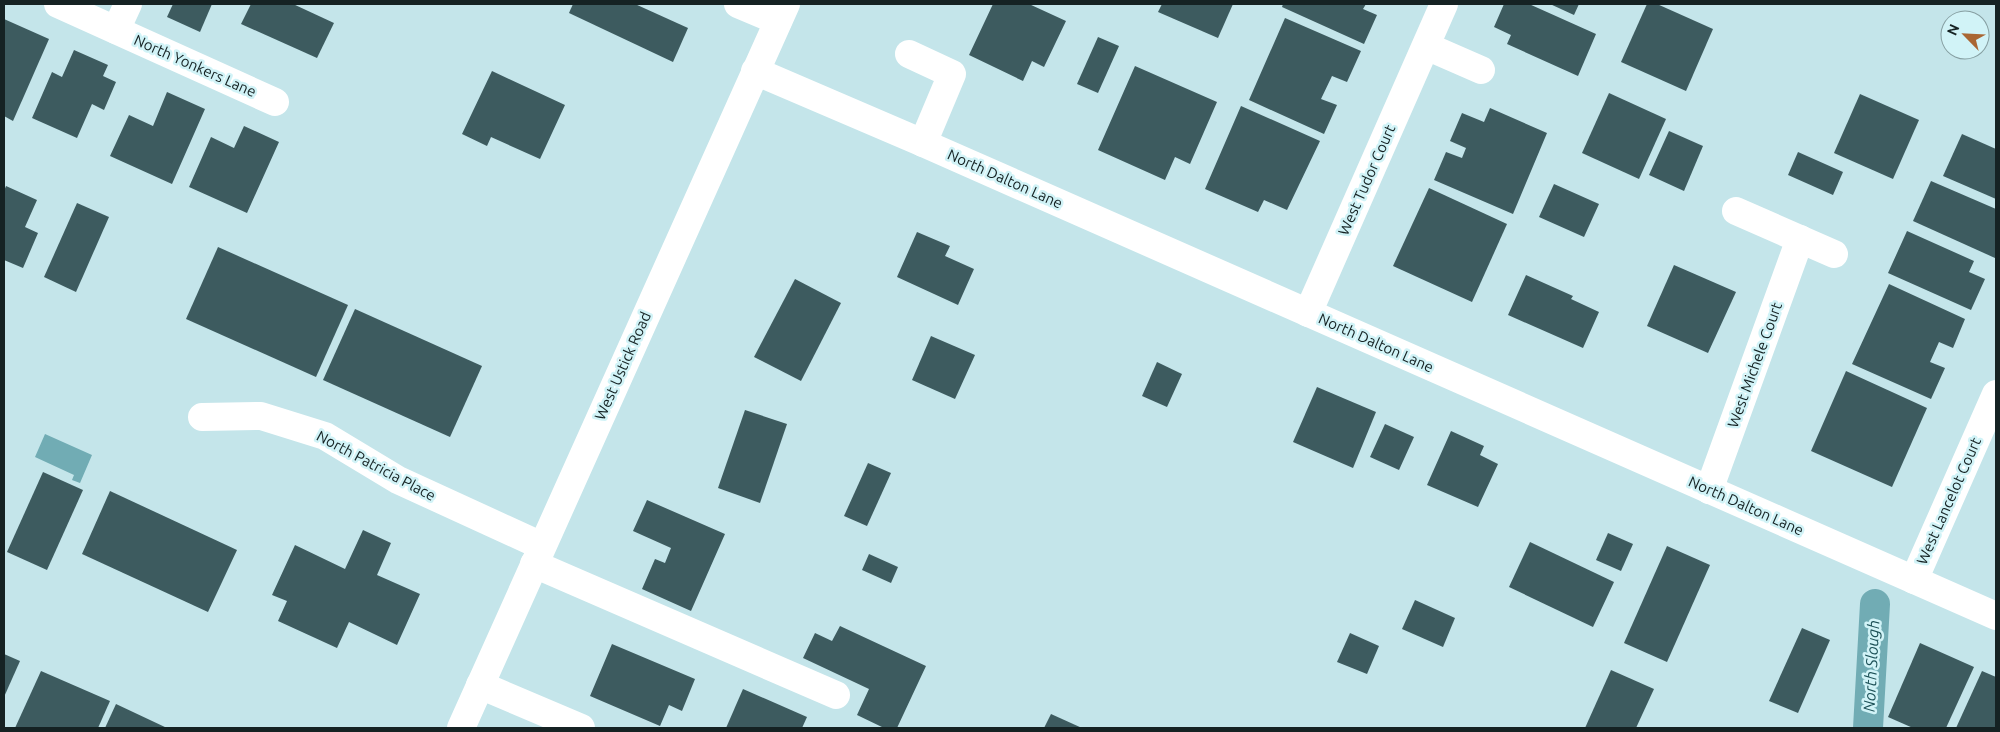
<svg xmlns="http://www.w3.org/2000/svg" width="2000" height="732" viewBox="0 0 2000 732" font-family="Ubuntu,sans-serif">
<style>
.water{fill:#71acb4}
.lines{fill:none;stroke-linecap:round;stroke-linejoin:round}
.canal{stroke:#71acb4;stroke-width:30}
.building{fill:#3d5b5f}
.minor{stroke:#fff;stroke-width:28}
.major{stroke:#fff;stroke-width:28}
.labels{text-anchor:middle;stroke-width:5;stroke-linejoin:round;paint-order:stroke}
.street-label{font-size:15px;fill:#152223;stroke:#d1f3f7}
.water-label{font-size:16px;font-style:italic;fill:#1d5157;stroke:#d1f3f7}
</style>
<rect width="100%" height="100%" fill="#c4e5ea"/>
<path class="water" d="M45,434l47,21 -12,28 -8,-3 2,-5 -39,-18z"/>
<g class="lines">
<path class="canal" d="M1868,728l7,-124"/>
</g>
<g class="building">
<path d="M173,4h39l-12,28 -33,-15z"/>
<path d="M251,4h42l41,19 -17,35 -76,-34z"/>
<path d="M573,4h62l53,24 -15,34 -104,-49z"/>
<path d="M993,4h36l37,17 -22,46 -12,-6 -9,20 -54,-26z"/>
<path d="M1162,4h71l-15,34 -60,-26z"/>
<path d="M1283,4h83l-3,5 14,6 -13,29 -82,-37z"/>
<path d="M1504,4h25l67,30 -18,42 -71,-32 4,-9 -17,-8z"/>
<path d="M1550,4h29l-5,11z"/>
<path d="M1647,4h10l56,25 -27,62 -65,-29z"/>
<path d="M1285,18l76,33 -14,31 -15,-6 -11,23 16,6 -13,29 -75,-34z"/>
<path d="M4,19l45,20 -36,82 -9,-5z"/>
<path d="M1098,37l21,9 -21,47 -21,-9z"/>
<path d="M74,50l34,15 -5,11 13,6 -12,28 -12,-6 -15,34 -45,-20 20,-46 10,5z"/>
<path d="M1135,66l82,36 -27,62 -15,-7 -10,23 -67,-30z"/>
<path d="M492,71l73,34 -25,54 -49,-22 -4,9 -25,-12z"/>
<path d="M167,92l38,17 -33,75 -62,-28 19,-41 24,11z"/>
<path d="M1609,93l57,26 -27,60 -57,-26z"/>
<path d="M1860,94l59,26 -26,59 -59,-26z"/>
<path d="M1241,106l79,35 -33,69 -23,-10 -6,12 -53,-23z"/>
<path d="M1490,108l57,25 -34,81 -79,-34 12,-28 16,6 4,-10 -16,-7 12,-28 22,9z"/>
<path d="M244,126l35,16 -32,71 -58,-26 22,-50 23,11z"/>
<path d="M1669,131l34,15 -19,45 -35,-16z"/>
<path d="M1962,134l34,15v50l-53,-23z"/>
<path d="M1798,152l45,20 -10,23 -45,-20z"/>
<path d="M1931,181l65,28 -1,49 -82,-37z"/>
<path d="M1554,184l45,20 -15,33 -45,-20z"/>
<path d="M6,186l31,14 -12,27 13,6 -15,35 -19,-8v-69z"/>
<path d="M1429,188l78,36 -35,78 -79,-36z"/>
<path d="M77,203l32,14 -33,75 -32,-15z"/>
<path d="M1907,231l67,30 -5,11 16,7 -14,31 -83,-37z"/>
<path d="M917,232l33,14 -5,10 29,13 -16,36 -61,-28z"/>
<path d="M218,247l130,58 -32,72 -130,-58z"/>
<path d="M1674,265l62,27 -28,61 -61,-27z"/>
<path d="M1526,275l47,21 -2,3 28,13 -16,36 -75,-33z"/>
<path d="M795,279l46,24 -40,78 -47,-24z"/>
<path d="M1889,284l76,35 -12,29 -14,-6 -9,20 15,6 -14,31 -79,-35z"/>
<path d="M355,309l127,57 -32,71 -127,-57z"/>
<path d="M931,336l44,19 -20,44 -43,-19z"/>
<path d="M1157,362l25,12 -15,33 -25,-11z"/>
<path d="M1846,371l81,37 -35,79 -81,-36z"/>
<path d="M1317,387l59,25 -23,56 -60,-26z"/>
<path d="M745,410l42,14 -27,79 -42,-15z"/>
<path d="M1385,424l29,13 -15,33 -29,-13z"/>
<path d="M1451,431l33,15 -4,9 18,9 -20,43 -51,-22z"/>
<path d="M868,463l23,10 -24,53 -23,-10z"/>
<path d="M43,472l40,18 -36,80 -40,-18z"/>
<path d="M110,491l127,59 -29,62 -126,-58z"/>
<path d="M647,500l78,34 -34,77 -49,-22 13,-30 10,4 6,-15 -38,-17z"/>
<path d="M363,530l28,13 -14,32 43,19 -23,51 -48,-23 -12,26 -59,-27 9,-20 -15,-6 23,-50 50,24z"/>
<path d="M1608,533l25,11 -12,27 -25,-11z"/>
<path d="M1530,542l84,40 -21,45 -84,-40z"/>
<path d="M1667,546l43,19 -43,97 -43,-19z"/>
<path d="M869,554l29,13 -7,16 -29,-13z"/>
<path d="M1415,600l40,18 -12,29 -41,-18z"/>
<path d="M840,626l86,40 -29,62h-13l-27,-13 12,-26 -66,-31 12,-25 17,8z"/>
<path d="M1802,628l28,12 -32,73 -29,-12z"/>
<path d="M1350,633l29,13 -12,28 -30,-12z"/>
<path d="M1920,643l54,24 -28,61h-33l-25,-11z"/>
<path d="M612,644l83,35 -13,32 -13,-6 -9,21 -70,-30z"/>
<path d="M4,654l16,7 -16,36z"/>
<path d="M1611,670l43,19 -18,39h-51z"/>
<path d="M41,671l69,30 -12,27h-83z"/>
<path d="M1982,671l14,6v51h-40z"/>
<path d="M743,689l64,28 -5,11h-76z"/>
<path d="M116,704l51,24h-62z"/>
<path d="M1051,714l31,14h-38z"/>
</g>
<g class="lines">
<g class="minor">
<path d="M58,4l217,98"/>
<path d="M738,4l40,17"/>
<path d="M116,30l12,-26"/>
<path d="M1426,46l55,24"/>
<path d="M909,54l43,20 -29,69"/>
<path d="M755,71l168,72 1073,473"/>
<path d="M1736,211l98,43"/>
<path d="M1308,313l136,-309"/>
<path d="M202,417l59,-1 64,20 73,44 144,66"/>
<path d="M1709,490l91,-251"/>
<path d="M534,564l302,131"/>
<path d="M1914,580l82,-186"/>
<path d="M480,685l101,43"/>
</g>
<path class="major" d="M461,728l325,-724"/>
</g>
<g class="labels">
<g class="street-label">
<text transform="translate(195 66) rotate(24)" y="5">North Yonkers Lane</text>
<text transform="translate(1005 179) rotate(24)" y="5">North Dalton Lane</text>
<text transform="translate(1367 180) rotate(-66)" y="5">West Tudor Court</text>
<text transform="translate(1376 343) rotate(24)" y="5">North Dalton Lane</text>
<text transform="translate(1755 365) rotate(-70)" y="5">West Michele Court</text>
<text transform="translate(623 366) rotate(-66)" y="5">West Ustick Road</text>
<text transform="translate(376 466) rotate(28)" y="5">North Patricia Place</text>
<text transform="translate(1949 501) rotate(-66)" y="5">West Lancelot Court</text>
<text transform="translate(1746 506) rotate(24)" y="5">North Dalton Lane</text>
</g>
<g class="water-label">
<text transform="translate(1871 666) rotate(-87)" y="6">North Slough</text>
</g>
</g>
<rect width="2000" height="732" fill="none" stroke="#152223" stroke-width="10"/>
<g transform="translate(1965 35) rotate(294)"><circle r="24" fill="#d1f3f7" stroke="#869fa2"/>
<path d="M0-4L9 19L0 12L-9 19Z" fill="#a96633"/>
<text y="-8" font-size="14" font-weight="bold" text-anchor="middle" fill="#152223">N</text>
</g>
</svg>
